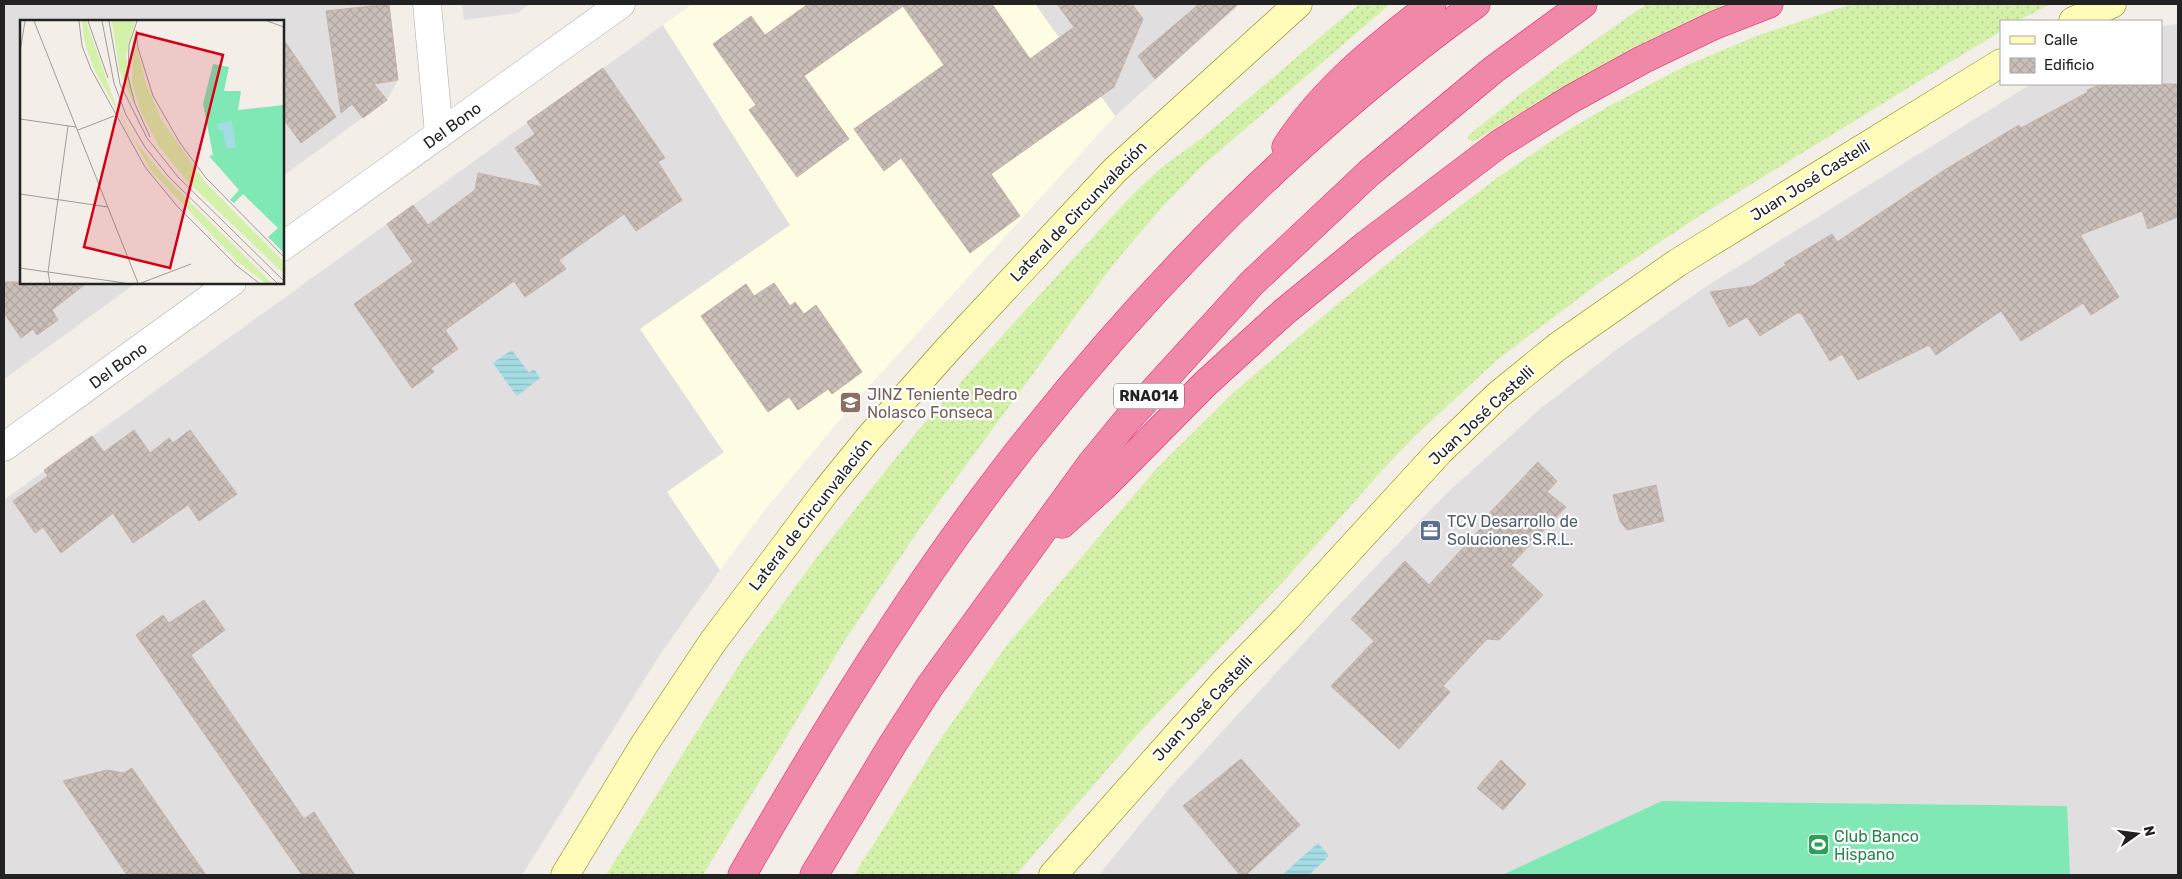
<svg xmlns="http://www.w3.org/2000/svg" width="2182" height="879" viewBox="0 0 2182 879" font-family="Rubik,sans-serif">
<style>
.residential{fill:#e0dedf}
.education{fill:#fffce4}
.grass{fill:url(#grass-dots)}
.pitch{fill:#7fe8b4}
.water{fill:url(#water-rules)}
.building{fill:url(#building-cross-hatch);stroke:#c6b2a8}
.lines{fill:none;stroke-linecap:round;stroke-linejoin:round}
.street-casing{stroke:#a9a9a9;stroke-width:29}
.secondary-casing{stroke:#818100;stroke-width:29}
.highway-casing{stroke:#ed1878;stroke-width:29}
.street{stroke:#fff;stroke-width:28}
.secondary{stroke:#fffbb9;stroke-width:28}
.highway{stroke:#f089a7;stroke-width:28}
.labels{text-anchor:middle;stroke-width:4.5;stroke-linejoin:round;paint-order:stroke}
.shield{fill:#fff;stroke:#646464;stroke-width:1}
.shield-label{font-size:15px;font-weight:bold;fill:#222}
.street-label{font-size:16px;fill:#222;stroke:#fff}
.education-label{font-size:16px;fill:#785e54;stroke:#fff;text-anchor:start}
.service-label{font-size:16px;fill:#4e5e75;stroke:#fff;text-anchor:start}
.leisure-label{font-size:16px;fill:#27864d;stroke:#fff;text-anchor:start}
.inset-road{fill:none;stroke:#9f9c99;stroke-width:1}
.view{fill:#d30017;fill-opacity:0.15;stroke:#d30017;stroke-width:2.5}
.inset-edge{fill:none;stroke:#222;stroke-width:2.5}
</style>
<defs>
<pattern id="grass-dots" width="8" height="8" patternUnits="userSpaceOnUse" patternTransform="scale(1.25)"><rect width="8" height="8" fill="#d4f1aa"/><path d="M2 2h.1M6 6h.1" fill="none" stroke="#b6ce92" stroke-width="1.8" stroke-linecap="round"/></pattern>
<pattern id="water-rules" width="6" height="5" patternUnits="userSpaceOnUse" patternTransform="scale(1.25)"><rect width="6" height="5" fill="#a4dce4"/><path d="M0 2.5h6" fill="none" stroke="#8dbcc3"/></pattern>
<pattern id="building-cross-hatch" width="8" height="8" patternUnits="userSpaceOnUse" patternTransform="scale(1.25)"><rect width="8" height="8" fill="#cbbfba"/><path d="M0 0l8 8M0 8l8-8" fill="none" stroke="#aea4a0"/></pattern>
</defs>
<rect width="100%" height="100%" fill="#f3eee8"/>
<g class="residential">
<path d="M4,4h385l9,76 -11,20 -104,76 -1,-155h-261v261l115,1 -132,96z"/>
<path d="M462,4h68l-12,9 -54,7z"/>
<path d="M1035,4h205l-125,112z"/>
<path d="M2178,24v851h-108l-4,-69 -404,-5 -160,74h-403l70,-86 168,-182 110,-114 93,-84 80,-62 87,-61 324,-202h130v-58z"/>
<path d="M663,25l127,200 -150,104 84,124 -57,39 53,78 -61,86 -137,219h-518v-375z"/>
</g>
<path class="education" d="M693,4h342l80,112 -263,289 -84,101 -48,64 -53,-78 57,-40 -84,-123 150,-104 -127,-200z"/>
<g class="grass">
<path d="M1359,4h31l-188,162 -40,41 -50,59 -192,262 -73,109 -144,238h-97l140,-221 74,-101 99,-124 90,-101 124,-134 29,-27 40,-29z"/>
<path d="M1647,4h83c-90,36 -172,87 -256,137h-3l-3,-2v-3c57,-48 118,-90 179,-132z"/>
<path d="M1852,4h199l-34,17h-16v10l-308,189 -90,60 -106,80 -82,76 -27,28 -105,118 -146,153 -121,140h-162l85,-134 68,-96 150,-177 77,-76 107,-91 96,-77 60,-46 66,-45 46,-27 76,-40 74,-31z"/>
</g>
<path class="pitch" d="M1662,801l405,5 3,69h-568z"/>
<g class="water">
<path d="M512,350l17,23 5,-4 6,9 -23,18 -24,-33z"/>
<path d="M1318,843l11,13 -20,19h-27z"/>
</g>
<g class="building">
<path d="M389,4l9,76 -24,4 13,16 -24,18 -11,-14 -11,9 -15,-102z"/>
<path d="M808,4h184l38,55 44,-32 -17,-23h75l11,15 -29,68 -123,87 29,42 -50,37 -69,-95 -17,13 -30,-42 90,-64 -41,-59 -99,70 45,63 -52,38 -48,-67 7,-5 -43,-61 38,-28 14,19z"/>
<path d="M1199,4h39l-83,75 -17,-23z"/>
<path d="M282,37l54,80 -35,26 -19,-26z"/>
<path d="M603,68l62,90 -7,4 24,38 -46,31 -12,-17 -65,46 7,9 -41,28 -11,-16 -69,49 13,19 -27,19 3,4 -22,16 -58,-84 59,-42 -26,-38 26,-19 15,20 47,-35 3,-17 65,14 -28,-39 20,-14 -8,-12z"/>
<path d="M2102,84h76v133l-30,12 -6,-18 -62,24 39,62 -28,18 -8,-12 -62,38 -20,-30 -65,44 -7,-10 -71,35 -16,-26 -12,7 -29,-48h-4l-37,23 -13,-19 -18,10 -19,-35 42,-6 34,-21 -2,-2 48,-29 5,8 109,-73 73,-44 2,3 67,-36 -1,-2z"/>
<path d="M4,282h84l-36,28 6,10 -21,15 -4,-6 -12,9 -17,-25z"/>
<path d="M774,283l16,23 5,-4 9,12 12,-9 46,67 -30,22 -4,-5 -30,21 -9,-13 -21,15 -67,-96 45,-32 8,12z"/>
<path d="M134,430l16,23 19,-15 4,5 17,-13 47,64 -38,27 -11,-16 -55,38 -20,-30 -52,40 -18,-26 -8,6 -22,-32 35,-25 -4,-6 48,-34 12,16z"/>
<path d="M1538,462l19,19 -10,11 19,15 -55,58 32,30 -44,45 -12,-1 -44,47 7,6 -51,57 -68,-63 43,-45 -23,-22 54,-58 24,24 54,-59 -3,-3z"/>
<path d="M1656,485l8,36 -37,9 -7,-9 -7,-26z"/>
<path d="M204,600l21,30 -34,25 113,164 10,-7 41,63h-53l-166,-240 27,-20 6,8z"/>
<path d="M1241,759l59,66 -54,50h-6l-57,-69z"/>
<path d="M1501,760l25,24 -23,26 -26,-22z"/>
<path d="M132,768l13,19 61,88h-79l-64,-94 44,-11 17,3z"/>
</g>
<g class="lines">
<defs>
<g id="street">
<path d="M427,4l12,130"/>
<path d="M282,247l339,-243"/>
<path d="M4,447l228,-165"/>
</g>
<g id="secondary">
<path d="M2073,21l39,-17"/>
<path d="M565,875l79,-130 68,-102 114,-152 43,-53 79,-89 167,-179 183,-166"/>
<path d="M1053,875l174,-196 58,-59 155,-169 58,-56 59,-48 120,-84 324,-200"/>
</g>
<g id="highway">
<path d="M1286,147c38,-59 92,-101 146,-143"/>
<path d="M1062,524l41,-37 103,-104 78,-71 83,-68 132,-100 72,-45 71,-39 73,-35 54,-21"/>
<path d="M742,875c88,-153 181,-305 292,-443 128,-160 276,-308 442,-428"/>
<path d="M814,875l80,-133 36,-56 161,-222 38,-46 123,-135 117,-110 124,-103 90,-66"/>
</g>
</defs>
<use href="#street" class="street-casing"/>
<use href="#secondary" class="secondary-casing"/>
<use href="#highway" class="highway-casing"/>
<use href="#street" class="street"/>
<use href="#secondary" class="secondary"/>
<use href="#highway" class="highway"/>
</g>
<defs>
<symbol id="school-square" viewBox="-11 -11 22 22"><rect x="-9" y="-9" width="18" height="18" rx="4" fill="#8d6e63" stroke="#fff"/><path d="M0-5L7-2L0 1L-7-2ZM-4 1L0 2.5L4 1V4Q0 6-4 4Z" fill="#fff"/></symbol>
<symbol id="office-square" viewBox="-11 -11 22 22"><rect x="-9" y="-9" width="18" height="18" rx="4" fill="#5c6f8a" stroke="#fff"/><path d="M-6-3h4V-5.5h4V-3h4V5H-6ZM-1-4.5V-3h2v-1.5ZM-6 0V1H6V0Z" fill="#fff"/></symbol>
<symbol id="stadium-square" viewBox="-11 -11 22 22"><rect x="-9" y="-9" width="18" height="18" rx="4" fill="#2e9e5b" stroke="#fff"/><path d="M0-5a6.5 5 0 1 0 0 10a6.5 5 0 1 0 0-10ZM-3.5-1.8h7v3.6h-7Z" fill="#fff"/></symbol>
</defs>
<g fill-rule="evenodd">
<use href="#school-square" x="838" y="390" width="25" height="25"/>
<use href="#office-square" x="1418" y="518" width="25" height="25"/>
<use href="#stadium-square" x="1806" y="832" width="25" height="25"/>
</g>
<g class="labels">
<rect class="shield" x="1114" y="383.5" width="70" height="25" rx="4"/>
<g class="shield-label">
<text x="1149" y="401">RNA014</text>
</g>
<g class="street-label">
<text transform="translate(452 125) rotate(-36)" y="6">Del Bono</text>
<text transform="translate(1810 180) rotate(-32)" y="6">Juan José Castelli</text>
<text transform="translate(1078 211) rotate(-46)" y="6">Lateral de Circunvalación</text>
<text transform="translate(118 365) rotate(-36)" y="6">Del Bono</text>
<text transform="translate(1481 415) rotate(-43)" y="6">Juan José Castelli</text>
<text transform="translate(810 514) rotate(-52)" y="6">Lateral de Circunvalación</text>
<text transform="translate(1202 708) rotate(-47)" y="6">Juan José Castelli</text>
</g>
<g class="education-label">
<text x="867" y="400">JINZ Teniente Pedro<tspan x="867" dy="18">Nolasco Fonseca</tspan></text>
</g>
<g class="service-label">
<text x="1447" y="527">TCV Desarrollo de<tspan x="1447" dy="18">Soluciones S.R.L.</tspan></text>
</g>
<g class="leisure-label">
<text x="1834" y="842">Club Banco<tspan x="1834" dy="18">Hispano</tspan></text>
</g>
</g>
<g transform="translate(20 20)">
<rect width="264" height="264" fill="#f3eee8"/>
<path d="M62,1h4l30,85 19,35 32,38 105,104h-7l-28,-22 -86,-90 -56,-100 -10,-26zM92,1h23l-9,35 8,50 -15,-37zM113,14l13,49 15,36 44,63 79,80v12l-98,-94 -28,-35 -17,-33 -9,-29z" fill="#d4f1aa"/>
<path d="M193,44l16,3 -5,24h17l-3,19 46,-5v148l-16,-16 10,-9 -35,-34 -9,9 -4,-3 9,-10 -30,-34 4,-1 -10,-51z" fill="#7fe8b4"/>
<path d="M212,101l4,26 -10,2 -3,-19h-5l-1,-6z" fill="#a4dce4"/>
<path class="inset-road" d="M14,1l104,262M59,1l3,25 9,23 54,98 32,39 60,60 22,17M68,1l20,57M82,1l12,62 12,32 19,32 23,29 109,107M89,1l11,63 27,54 31,39 106,104M117,1l-8,24 -1,32 7,27 15,33M247,1l17,6M116,10l2,18 15,48 27,47 26,35 78,79M0,32l5,-31M0,99l56,8M58,110l36,-14M0,174l88,13M0,248l105,15M30,263l-2,-11 20,-146M121,263l50,-19"/>
<path class="view" d="M117,13l86,22 -53,213 -86,-21z"/>
<rect width="264" height="264" class="inset-edge"/>
</g>
<rect width="2182" height="879" fill="none" stroke="#222222" stroke-width="10"/>
<rect x="2000" y="20" width="162" height="65" fill="#ffffff" stroke="#a7a7a7"/>
<rect x="2010" y="36" width="25" height="8" fill="#fffbb9" stroke="#a7a7a7"/>
<text x="2044" y="45" font-size="15" fill="#222222">Calle</text>
<rect x="2010" y="58" width="25" height="15" fill="url(#building-cross-hatch)" stroke="#a7a7a7"/>
<text x="2044" y="70" font-size="15" fill="#222222">Edificio</text>
<g transform="translate(2137 834) rotate(76)" stroke="#ffffff" stroke-width="4" paint-order="stroke">
<path d="M0-4L9 19L0 12L-9 19Z" fill="#222222"/>
<text y="-8" font-size="14" font-weight="bold" text-anchor="middle" fill="#222222">N</text>
</g>
</svg>
